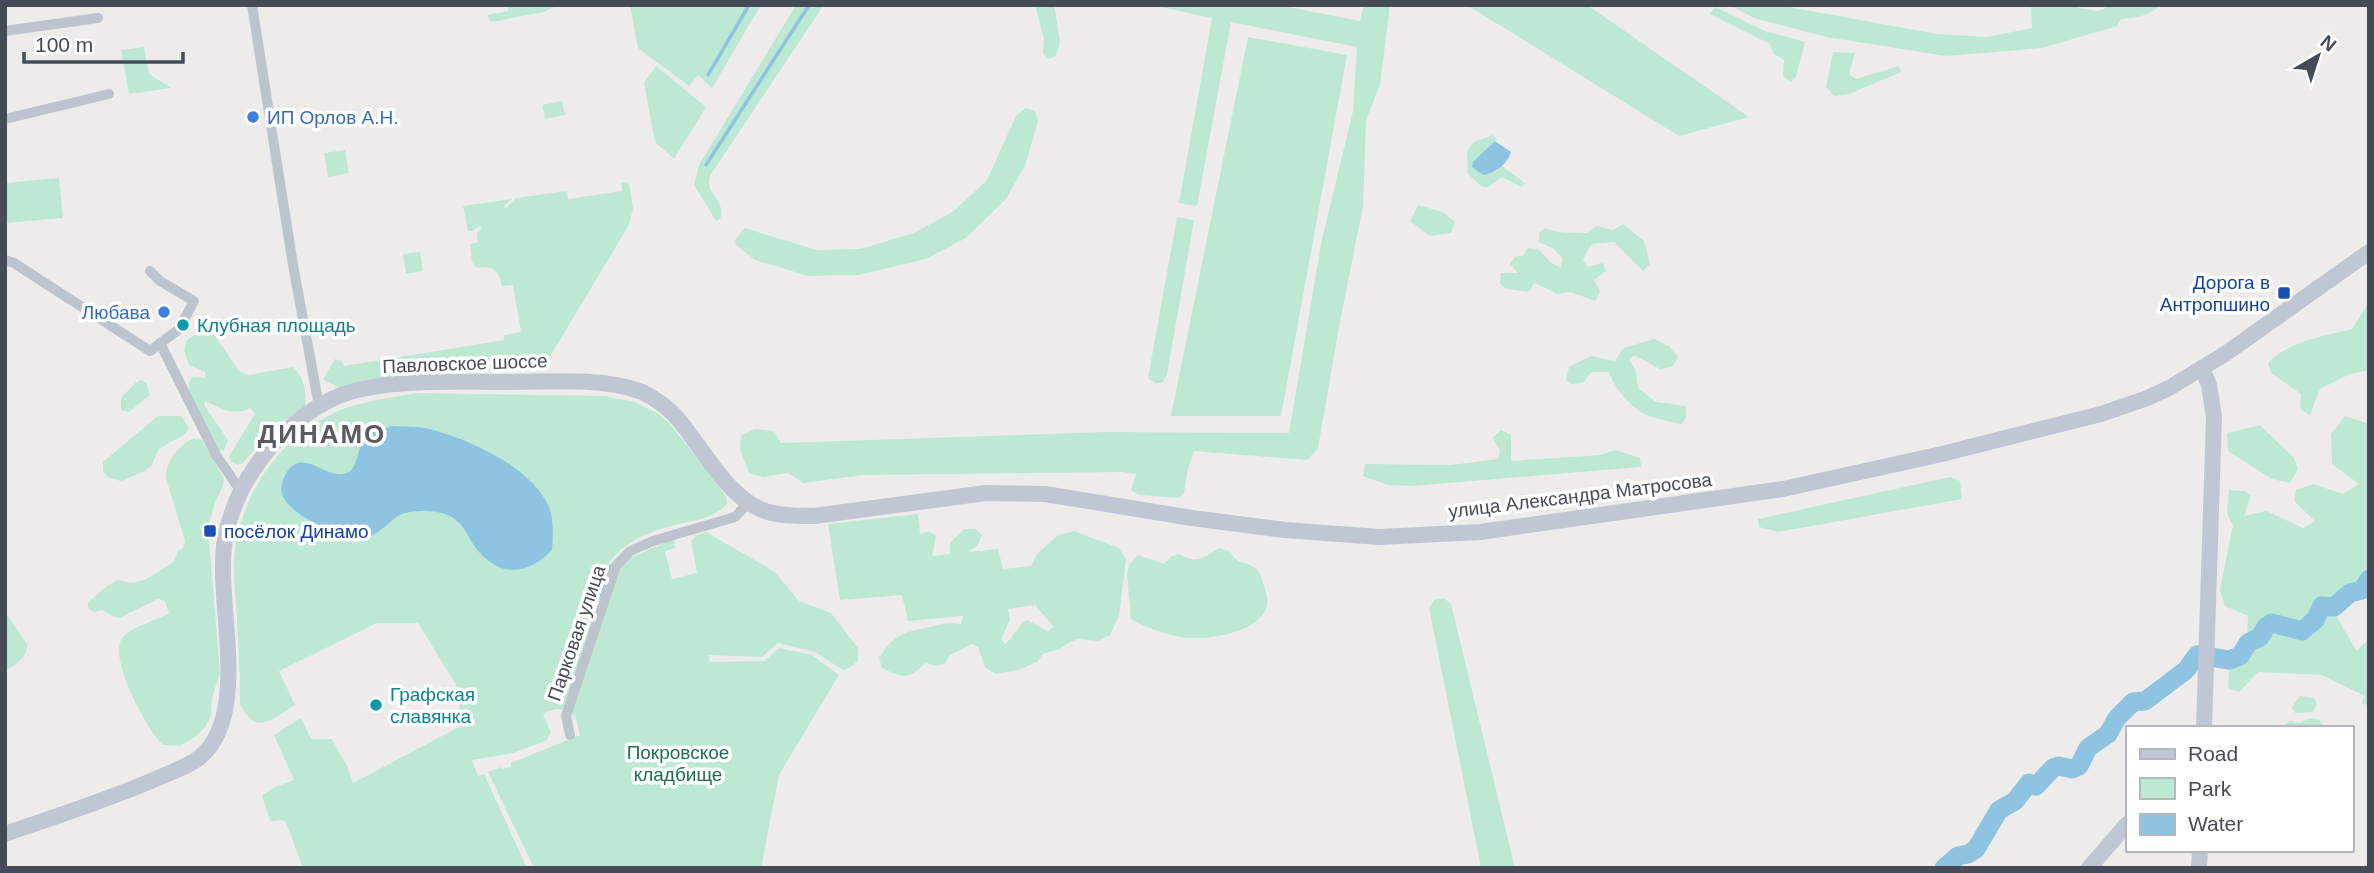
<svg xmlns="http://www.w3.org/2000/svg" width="2374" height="873" viewBox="0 0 2374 873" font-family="Helvetica,sans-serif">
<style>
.green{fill:#bde9d4;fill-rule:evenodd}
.water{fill:#8ec4e1}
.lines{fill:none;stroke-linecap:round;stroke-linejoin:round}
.stream{stroke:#8ec4e1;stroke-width:3.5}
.river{stroke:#8ec4e1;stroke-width:19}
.street{stroke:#bec4cd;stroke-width:10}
.secondary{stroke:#c0c6d3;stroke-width:16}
.shop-dot{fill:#3f7fe0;stroke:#fff;stroke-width:2.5}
.transit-dot{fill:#1a4fb4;stroke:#fff;stroke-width:2.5}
.culture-dot{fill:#0f9aa8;stroke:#fff;stroke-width:2.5}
.labels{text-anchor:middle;stroke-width:7;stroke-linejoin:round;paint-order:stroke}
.shop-label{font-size:19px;fill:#366cbe;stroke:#fff;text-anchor:start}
.transit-label{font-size:19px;fill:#164399;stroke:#fff;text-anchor:end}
.culture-label{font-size:19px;fill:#0d838f;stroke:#fff;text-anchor:start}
.street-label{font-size:19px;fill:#464c57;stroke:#fff}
.park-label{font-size:19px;fill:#1f6f53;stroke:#fff}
.district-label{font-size:26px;font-weight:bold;letter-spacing:2px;fill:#595b60;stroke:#fff}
</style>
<rect width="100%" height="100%" fill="#eeeceb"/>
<g class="green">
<path d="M508,5h50l-14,7 -53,10 -4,-7 21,-4z"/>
<path d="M630,5h131l-49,83 -14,-13 -9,11 -51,-38z"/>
<path d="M796,5h28l-114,171c-6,18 17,24 10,43l-4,2 -22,-36 5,-20z"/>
<path d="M1035,5h19l1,4 5,34 -4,13 -7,3 -6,-6 1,-14z"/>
<path d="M1151,5h127l82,16 4,-16h26l-10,80 -14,35 -3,86 -24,121 -21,121 -11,12 -113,-9 -6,17 -4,25 -5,5 -40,-3 -8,-5 5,-16 -14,-2 -259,3 -60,8 -15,-10 -25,4 -14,-4 -9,-24 1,-13 14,-7 19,2 7,12 325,-11 183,1 33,-194 31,-128 4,-64 -126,-25 -34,184 -18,-3 33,-185z"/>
<path d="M1471,5h116l162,112 -70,19 -209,-129z"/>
<path d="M1730,5h48l159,29 50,3 45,-9 -1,-23h46l2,3 19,3 13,-6h49c-9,11 -26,13 -39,14l-4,7 -75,22 -96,8 -120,-19 -72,-19z"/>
<path d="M1715,7l50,24 40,11 -9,35 -5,5 -8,-6 1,-16 -10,-6 -4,-10 -60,-30z"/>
<path d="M1248,37l99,18 -66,361h-110z"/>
<path d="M144,47l5,27 22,14 -42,6 -8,-44z"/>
<path d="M1833,52l22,1 -6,21 7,5 43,-13 2,6 -52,22 -15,2 -8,-9z"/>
<path d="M656,66l50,41 -32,52 -19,-17 -11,-59z"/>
<path d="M562,101l3,14 -20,4 -3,-14z"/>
<path d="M1026,108l9,3 3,10 -13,45 -20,34 -39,38 -40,21 -68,16 -50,1 -53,-16 -20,-16 1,-6 9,-10 71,22 44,-1 54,-16 40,-22 33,-31 29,-64z"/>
<path d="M1493,135l4,4 -23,23 20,11 8,-7 23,17 -3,4 -20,-10 -14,10h-6l-14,-13 -1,-23 7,-9z"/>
<path d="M345,150l4,23 -21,4 -4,-24z"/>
<path d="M59,178l4,40 -58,5v-40z"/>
<path d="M625,182l4,2 4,24 -4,17 -87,145c-68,1 -136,0 -202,18l-17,-9 12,-20 7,2 2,5 160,-26v-5l17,-3 -8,-47 -11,1c-4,-17 -8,-20 -25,-18l-5,-6 -2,-18 8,-2 -1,-9 4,-4 -1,-4 -7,6h-5l-5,-25 49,-7 -8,7 1,3 11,-11 51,-7 1,8 54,-8 -1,-8z"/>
<path d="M1418,205l25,7 12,10 -4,11 -21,3 -20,-15z"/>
<path d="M1177,217l17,3 -27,155 -5,8h-7l-7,-5z"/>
<path d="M1623,224l21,17 6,23 -7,7 -29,-29 -23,2 -8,16 5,7 15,-4 3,8 -12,9 6,11 -5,10 -24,-9 -13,2 -24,-11 -5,9 -23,-3 -6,-6 1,-10h17l-8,-9 5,-7 8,-2 5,-7 10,1 12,13 11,6 1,-10 -8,-9 -15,-7v-9l6,-5c14,6 27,4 42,5l9,-7 17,4z"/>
<path d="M420,252l3,19 -17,3 -3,-20z"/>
<path d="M2369,302v68l-19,4 -30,15 -10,26 -10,-6 1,-15 -30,-21 -3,-10c21,-22 56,-27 84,-34z"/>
<path d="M211,330l28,41 10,4 44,-8c11,10 14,25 12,39l-33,23 -29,34 -6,2 -6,-3 -2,-6 26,-42 -5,-6c-16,9 -30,0 -45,-7l-1,4 24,35 -4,10 -8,2c-8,-17 -36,-60 -24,-75l13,1v-6l-16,-7 -5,-14 3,-11 11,-7z"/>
<path d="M1654,339l15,7 9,12 -6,9 -12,2 -26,-14 -5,5 7,11 2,17 18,14 30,4v12l-5,6c-11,-3 -24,-4 -35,-9 -15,-7 -32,-27 -37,-43h-18l-7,10 -12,2 -6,-4 3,-13 22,-11 24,5 8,-13z"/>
<path d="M141,380l5,3 4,12 -21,17 -8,-2v-12l14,-15z"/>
<path d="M416,393l189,3 29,6 25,12 13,12 54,70 1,8c-17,18 -38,16 -60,23 -20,5 -43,16 -56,33 -7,10 -10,25 -15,36l-5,-2 -8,12 1,11 7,2 5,-7 26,-50 52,-24 1,10 -10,3 7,28 25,-6 -6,-32 6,-6 9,-3 69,40 24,29 32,12 27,35v13l-9,7 -6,2 -28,-18 -37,-9 -16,14 -53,-2 1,7 55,-1 14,-13 33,7 27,20 -60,100 -18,93h-227l-46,-96 13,-5 1,2 9,-2v-4l69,-28 -5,-20c-13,-6 -19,-9 -32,-1l8,18 -4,8 -34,13 -41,7 6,16 6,-2 43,94h-224l-17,-46 -5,-2 -11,1 -8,-26 13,-8 19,-7 -20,-45 27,-17 10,21h21l15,27 6,17 108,-57 -3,-38 -40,-65h-41l-98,48 16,34c-23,14 -39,32 -55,-1 0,-34 -2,-67 -4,-101 -1,-14 -3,-29 -2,-43 5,-65 45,-122 104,-149 24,-10 53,-13 78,-18z"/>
<path d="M158,416h23l8,12 -4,6 -26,15 -8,17 -6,5 -24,10 -12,-3 -6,-7v-9z"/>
<path d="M2345,416l24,8v160l-8,2 -29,19c5,17 17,30 24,46l13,-12v67l-7,-3 3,-7 -43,-21 -64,-3 -19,20 -11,-4 2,-35 17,-10 1,-27 -23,-10 -5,-16 13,-65 -6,-11 2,-24 15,1 7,4 -7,21 23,-5 36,17 12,-7 -21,-20 2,-11 17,-6 30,10 16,-10 -27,-20 -1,-30z"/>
<path d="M2260,425l34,33 4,11 -8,14 -18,-4 -44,-28 -1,-18z"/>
<path d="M1501,430l10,5v26l89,-6 15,-5 25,8 1,9 -229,19 -24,-1 -25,-9 2,-12 86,1 47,-6 2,-9 -8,-12z"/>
<path d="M194,438l8,2 22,39 -1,7 -8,17 -7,24 12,145 -8,26 -1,18 -6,11 -10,10 -16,9 -16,-1c-16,-15 -53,-83 -42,-105 8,-14 34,-18 48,-27l-4,-12 -7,-2 -39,19 -5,-1 -12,-7 -8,2 -6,-4v-6l19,-16 11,-6c17,6 28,0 41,-9 10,-7 16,-6 18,-19l6,-4 2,-7 -19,-63c0,-18 12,-32 28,-40z"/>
<path d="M1950,477l10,4 2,18 -184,33 -19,-5 -1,-8z"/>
<path d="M918,514l2,20 9,-3 7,5 -4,20 18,-2v-11l14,-14h12l6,6 -5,11 -10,6 31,-3 5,20 28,-3 6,-12 21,-19 16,-4 45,17 7,11 -7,57 -9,19 -12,6 -19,-2 -9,3 -10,7 -17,5 -6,8 -19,8 -23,4 -10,-7 -7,-20 -6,-3 -22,11 -5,9 -9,2 -10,-3c-18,16 -22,16 -44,5l-3,-10c18,-27 26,-25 55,-32 11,-3 15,-4 27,-2l2,-8 -55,5 -6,-26 -62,5 -12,-76zM1035,605l19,22 -6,4 -21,-11c-10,5 -13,17 -22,24l-4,-5 9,-19 -2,-11z"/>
<path d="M1219,548l11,3c8,15 14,9 25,17 7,5 10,21 12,29 6,34 -61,45 -86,40 -17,-3 -35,-9 -50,-18l-4,-44 2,-10 9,-10 26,9 8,-8 7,-2c16,10 25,4 40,-6z"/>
<path d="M1444,598l7,6 64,264h-34l-52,-260 5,-8z"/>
<path d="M5,612l22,32c2,12 -12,21 -22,27z"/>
<path d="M2300,696l14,2 3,6 -4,8 -18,1 -3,-6z"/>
<path d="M2310,718l8,1 8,9h-47l11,-7 10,2z"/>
</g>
<g class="water">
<path d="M1495,141l16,11c-4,13 -16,21 -28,23l-11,-8 1,-5z"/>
<path d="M392,426c12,1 26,0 38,3 40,11 102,38 119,78 5,12 4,30 3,43 -22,23 -49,29 -73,2 -12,-14 -14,-31 -34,-38 -10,-4 -33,-4 -43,0 -12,5 -21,20 -35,23 -22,3 -87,-23 -86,-49 1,-7 4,-14 8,-19 17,-18 35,8 54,5 16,-2 13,-24 21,-34 7,-9 18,-11 28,-14z"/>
</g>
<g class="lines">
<g class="stream">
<path d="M708,75l41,-70"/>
<path d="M706,165l103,-160"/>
<path d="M598,598l13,-32"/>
</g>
<path class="river" d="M1944,868l14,-12 10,-2 8,-5 23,-39 16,-9 14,-18 7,3 17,-18 6,-2 13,3 7,-3 9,-18 20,-14 9,-16 16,-16 12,-1 41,-31 11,-15 32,5 11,-4 8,-13 12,-6 6,-10 6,-4 30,8 13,-11 7,-14 12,1 16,-14 12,-3 7,-11"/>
<g class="street">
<path d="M252,5l41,260 26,141"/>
<path d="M5,31l93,-13"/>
<path d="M5,119l104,-25"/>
<path d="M5,260l9,3 136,88 29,-22 15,-28 -34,-20 -10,-10"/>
<path d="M160,343l56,112 24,35"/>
<path d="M570,735l-4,-19 50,-150 14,-15 23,-10 82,-24 13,-14"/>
</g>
<g class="secondary">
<path d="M2202,368l7,17 5,32 -10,311"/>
<path d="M5,834c51,-18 103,-34 153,-56 13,-6 29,-11 41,-20 54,-44 15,-158 26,-218 9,-55 47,-105 94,-134 13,-8 28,-14 43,-17 47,-10 97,-7 144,-7 41,0 95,-5 133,9 7,2 14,7 20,11 15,10 25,24 35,38 19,26 41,62 74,72 14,4 30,4 46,4l172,-23 59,1 147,24 93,12 94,7 101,-5 303,-43 159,-35 159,-40 44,-15 24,-11 56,-34 144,-102"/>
<path d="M2089,868l38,-44"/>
<path d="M2199,868l1,-18"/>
</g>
</g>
<g class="shop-dot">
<circle cx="253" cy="117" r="7"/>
<circle cx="164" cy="312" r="7"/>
</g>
<g class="transit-dot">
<rect x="2277" y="286" width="14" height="14" rx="3.5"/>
<rect x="203" y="524" width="14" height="14" rx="3.5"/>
</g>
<g class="culture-dot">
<circle cx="183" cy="325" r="7"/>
<circle cx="376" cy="705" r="7"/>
</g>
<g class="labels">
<g class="shop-label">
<text x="267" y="124">ИП Орлов А.Н.</text>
<text x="150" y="319" text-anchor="end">Любава</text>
</g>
<g class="transit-label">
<text x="2270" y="289">Дорога в<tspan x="2270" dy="22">Антропшино</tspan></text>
<text x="224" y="538" text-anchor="start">посёлок Динамо</text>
</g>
<g class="culture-label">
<text x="197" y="332">Клубная площадь</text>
<text x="390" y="701">Графская<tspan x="390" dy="22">славянка</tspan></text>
</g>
<g class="street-label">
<text transform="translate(465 363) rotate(-2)" y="7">Павловское шоссе</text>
<text transform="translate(1580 495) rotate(-7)" y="7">улица Александра Матросова</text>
<text transform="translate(576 633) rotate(-71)" y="7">Парковая улица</text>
</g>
<g class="park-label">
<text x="678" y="759">Покровское<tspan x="678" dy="22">кладбище</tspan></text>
</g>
<g class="district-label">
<text x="322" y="443">ДИНАМО</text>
</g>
</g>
<rect width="2374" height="873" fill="none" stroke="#464c57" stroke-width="14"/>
<rect x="2126" y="726" width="228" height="126" fill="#ffffff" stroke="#b5b7bc" stroke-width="2"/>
<rect x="2140" y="749" width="35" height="10" fill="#c0c6d3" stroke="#b5b7bc" stroke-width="2"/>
<text x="2188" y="761" font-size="21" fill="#464c57">Road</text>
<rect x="2140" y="778" width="35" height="21" fill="#bde9d4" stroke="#b5b7bc" stroke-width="2"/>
<text x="2188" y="796" font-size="21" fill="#464c57">Park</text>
<rect x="2140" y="814" width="35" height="21" fill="#8ec4e1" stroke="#b5b7bc" stroke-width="2"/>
<text x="2188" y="831" font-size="21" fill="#464c57">Water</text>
<g transform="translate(2318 56) rotate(39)" stroke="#ffffff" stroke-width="5" paint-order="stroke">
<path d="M0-5L12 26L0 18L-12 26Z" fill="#464c57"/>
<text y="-10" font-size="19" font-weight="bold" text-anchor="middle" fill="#464c57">N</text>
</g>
<path d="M24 52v10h159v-10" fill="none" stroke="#464c57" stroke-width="3.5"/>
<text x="35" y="52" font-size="21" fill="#464c57" stroke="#ffffff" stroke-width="5" paint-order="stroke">100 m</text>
</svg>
